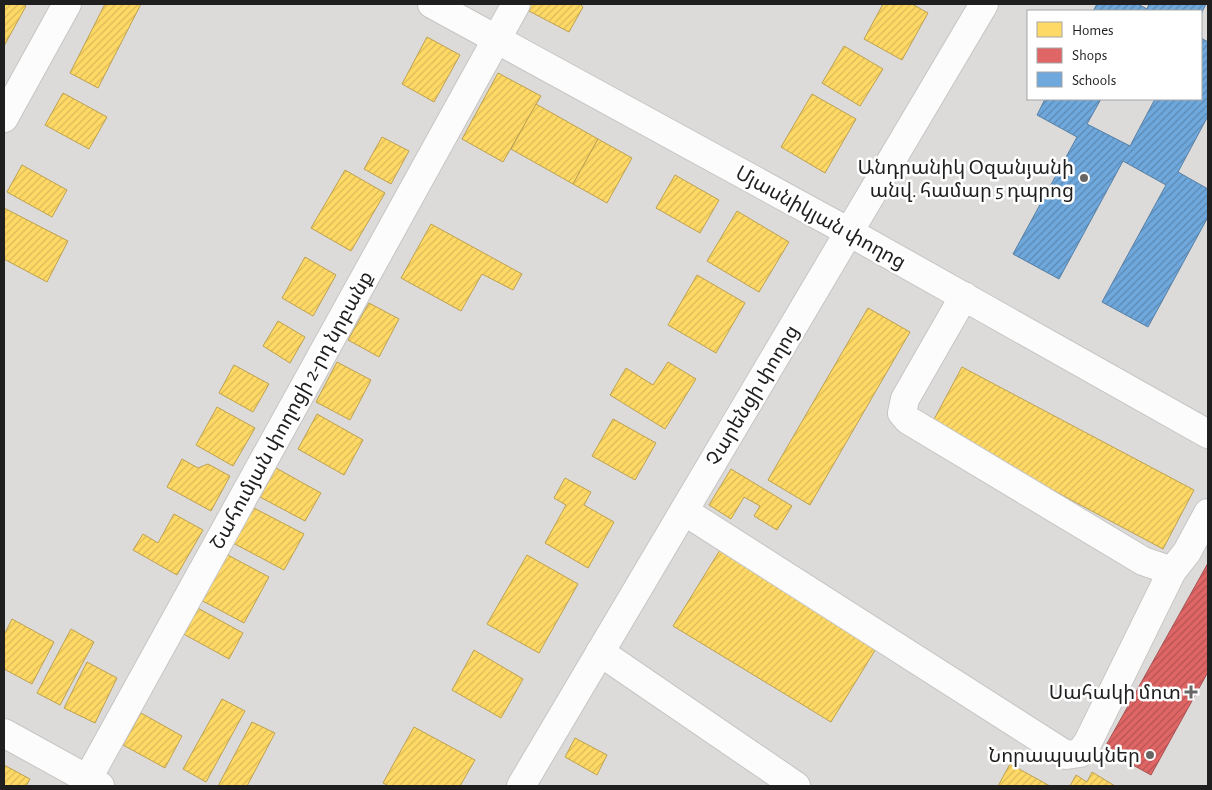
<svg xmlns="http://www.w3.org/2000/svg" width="1212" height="790" viewBox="0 0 1212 790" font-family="'Alegreya Sans','Noto Sans Armenian',sans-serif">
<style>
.residential{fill:#dddbda;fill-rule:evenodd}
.homes{fill:url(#homes-hatch);stroke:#bca151}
.shops{fill:url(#shops-hatch);stroke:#a65151}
.schools{fill:url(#schools-hatch);stroke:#577fa3}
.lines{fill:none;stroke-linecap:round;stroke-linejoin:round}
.minor-casing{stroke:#c6c5c4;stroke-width:30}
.minor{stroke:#fcfcfc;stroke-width:28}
.poi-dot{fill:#676665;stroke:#fff;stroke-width:2}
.labels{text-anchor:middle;stroke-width:5;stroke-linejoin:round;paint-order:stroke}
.poi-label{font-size:20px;fill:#1f1f1f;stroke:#fff;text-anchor:end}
.street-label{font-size:20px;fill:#1f1f1f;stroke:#fff}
</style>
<defs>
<pattern id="homes-hatch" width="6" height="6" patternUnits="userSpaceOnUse" patternTransform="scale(1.25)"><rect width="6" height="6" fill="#ffd966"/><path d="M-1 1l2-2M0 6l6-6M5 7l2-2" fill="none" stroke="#daba58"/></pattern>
<pattern id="shops-hatch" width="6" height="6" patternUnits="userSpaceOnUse" patternTransform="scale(1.25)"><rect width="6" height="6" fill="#e06666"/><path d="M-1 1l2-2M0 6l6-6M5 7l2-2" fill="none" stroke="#b55353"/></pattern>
<pattern id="schools-hatch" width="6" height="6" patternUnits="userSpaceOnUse" patternTransform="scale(1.25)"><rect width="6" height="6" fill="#6fa8dc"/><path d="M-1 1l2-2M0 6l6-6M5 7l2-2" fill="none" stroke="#5b88b2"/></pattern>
</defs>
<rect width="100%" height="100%" fill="#eeebe8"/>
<path class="residential" d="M4,4h1204v782h-1204zM1028,11h173v88h-173z"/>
<g class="homes">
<path d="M4,4h18l4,2 -22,40z"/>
<path d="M105,4h36l-43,84 -28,-15z"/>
<path d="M531,4h49l3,3 -14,25 -42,-22z"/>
<path d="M883,4h29l16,9 -26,47 -38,-21z"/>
<path d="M427,37l33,18 -26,47 -32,-18z"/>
<path d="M844,46l39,23 -23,37 -38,-23z"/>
<path d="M498,73l43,23 -38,66 -41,-23z"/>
<path d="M63,93l44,24 -18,32 -44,-24z"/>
<path d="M812,94l44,25 -31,54 -44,-26z"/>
<path d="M536,104l62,35 -25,45 -62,-35z"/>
<path d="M382,137l27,14 -18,33 -27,-15z"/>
<path d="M598,139l34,19 -25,45 -34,-19z"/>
<path d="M22,165l45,25 -15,27 -45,-25z"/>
<path d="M345,170l40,23 -34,58 -40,-23z"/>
<path d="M675,175l44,25 -19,33 -44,-25z"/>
<path d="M4,208l64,33 -21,41 -43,-23z"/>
<path d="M737,211l52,31 -30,50 -52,-31z"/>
<path d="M431,224l91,50 -9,16 -31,-16 -21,37 -60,-33z"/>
<path d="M305,257l31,18 -23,41 -31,-18z"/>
<path d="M697,275l48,28 -29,50 -48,-28z"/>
<path d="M369,303l30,16 -20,38 -31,-17z"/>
<path d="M868,308l42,24 -100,173 -42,-25z"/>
<path d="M278,321l27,16 -15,26 -27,-17z"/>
<path d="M337,362l34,18 -21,40 -34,-18z"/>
<path d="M668,362l28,17 -31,50 -55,-34 16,-27 27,17z"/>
<path d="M234,365l35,19 -16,28 -34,-19z"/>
<path d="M962,367l232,123 -31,59 -232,-124z"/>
<path d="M217,407l38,21 -22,38 -37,-21z"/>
<path d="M317,414l46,26 -19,35 -46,-26z"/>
<path d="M613,419l43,24 -21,37 -43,-24z"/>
<path d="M182,459l16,9 10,-4 22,12 -19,35 -44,-24z"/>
<path d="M276,468l45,25 -16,28 -45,-24z"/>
<path d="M731,469l61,37 -15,24 -23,-14 6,-10 -16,-9 -13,22 -22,-14z"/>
<path d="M565,478l26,14 -7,13 30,17 -26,46 -43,-25 21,-38 -12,-7z"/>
<path d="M252,507l52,27 -20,36 -51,-27z"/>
<path d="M174,514l29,16 -26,45 -44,-25 10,-16 15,9z"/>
<path d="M720,550l157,97 -46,75 -158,-96z"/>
<path d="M224,553l45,24 -25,46 -45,-24z"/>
<path d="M527,555l51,29 -39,69 -52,-29z"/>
<path d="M194,606l49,27 -14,26 -49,-27z"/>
<path d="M12,619l42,23 -22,42 -28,-15v-34z"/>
<path d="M71,629l23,13 -34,63 -23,-12z"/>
<path d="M474,650l49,29 -22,39 -49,-28z"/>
<path d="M87,662l30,16 -22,45 -31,-15z"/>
<path d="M222,699l23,12 -39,71 -23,-13z"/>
<path d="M141,713l41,23 -17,32 -42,-23z"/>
<path d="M252,722l23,11 -28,53h-29z"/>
<path d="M414,727l61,33 -15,26h-71l-6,-3z"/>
<path d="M575,738l32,17 -10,20 -32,-18z"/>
<path d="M1010,764l40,22h-52z"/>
<path d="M4,765l26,14 -4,7h-22z"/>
<path d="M1092,772l23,14h-45l6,-11 11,7z"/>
</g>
<path class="shops" d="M1208,563v109l-57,103 -47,-26z"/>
<g class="schools">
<path d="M1097,4h41l9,5 2,-5h57l-5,10v-3h-108z"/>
<path d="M1201,38l7,4v74l-30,56 30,17v28l-60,110 -46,-25 64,-117 -43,-24 -64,118 -46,-25 64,-117 -40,-22 8,-16h56l-14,25 43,22 25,-47h46z"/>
</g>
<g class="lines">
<defs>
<g id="minor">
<path d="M432,4l417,228 359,202"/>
<path d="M4,118l63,-114"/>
<path d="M964,296l-59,103 -3,14 6,7 235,141 29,10 15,-19 21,-39"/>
<path d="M684,511l382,244 14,-2 8,-11 84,-171"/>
<path d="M600,652l196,134"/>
<path d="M4,733l96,53"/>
<path d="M87,780l429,-776"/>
<path d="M521,786l463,-782"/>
</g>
</defs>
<use href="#minor" class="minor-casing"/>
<use href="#minor" class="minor"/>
</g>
<g class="poi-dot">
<circle cx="1084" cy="178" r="5"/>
<path d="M1188.5 684.5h5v5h5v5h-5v5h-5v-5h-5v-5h5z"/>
<circle cx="1150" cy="755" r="5"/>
</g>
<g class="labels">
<g class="poi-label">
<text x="1074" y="174">Անդրանիկ Օզանյանի<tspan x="1074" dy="23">անվ․ համար 5 դպրոց</tspan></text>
<text x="1181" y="699">Սահակի մոտ</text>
<text x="1140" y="762">Նորապսակներ</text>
</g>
<g class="street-label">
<text transform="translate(821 217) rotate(29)" y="7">Մյասնիկյան փողոց</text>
<text transform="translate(752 395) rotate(-59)" y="7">Չարենցի փողոց</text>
<text transform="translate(291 410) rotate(-61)" y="7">Շահումյան փողոցի 2-րդ նրբանք</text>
</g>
</g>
<rect width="1212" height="790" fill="none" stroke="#1f1f1f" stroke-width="10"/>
<rect x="1027" y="10" width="175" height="90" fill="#ffffff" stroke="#a5a5a5"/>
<rect x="1037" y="22" width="25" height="15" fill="#ffd966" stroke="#a5a5a5"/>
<text x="1072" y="35" font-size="15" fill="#1f1f1f">Homes</text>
<rect x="1037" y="48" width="25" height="15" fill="#e06666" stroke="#a5a5a5"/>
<text x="1072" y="60" font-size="15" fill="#1f1f1f">Shops</text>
<rect x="1037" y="72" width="25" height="15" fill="#6fa8dc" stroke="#a5a5a5"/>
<text x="1072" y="85" font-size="15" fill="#1f1f1f">Schools</text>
</svg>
